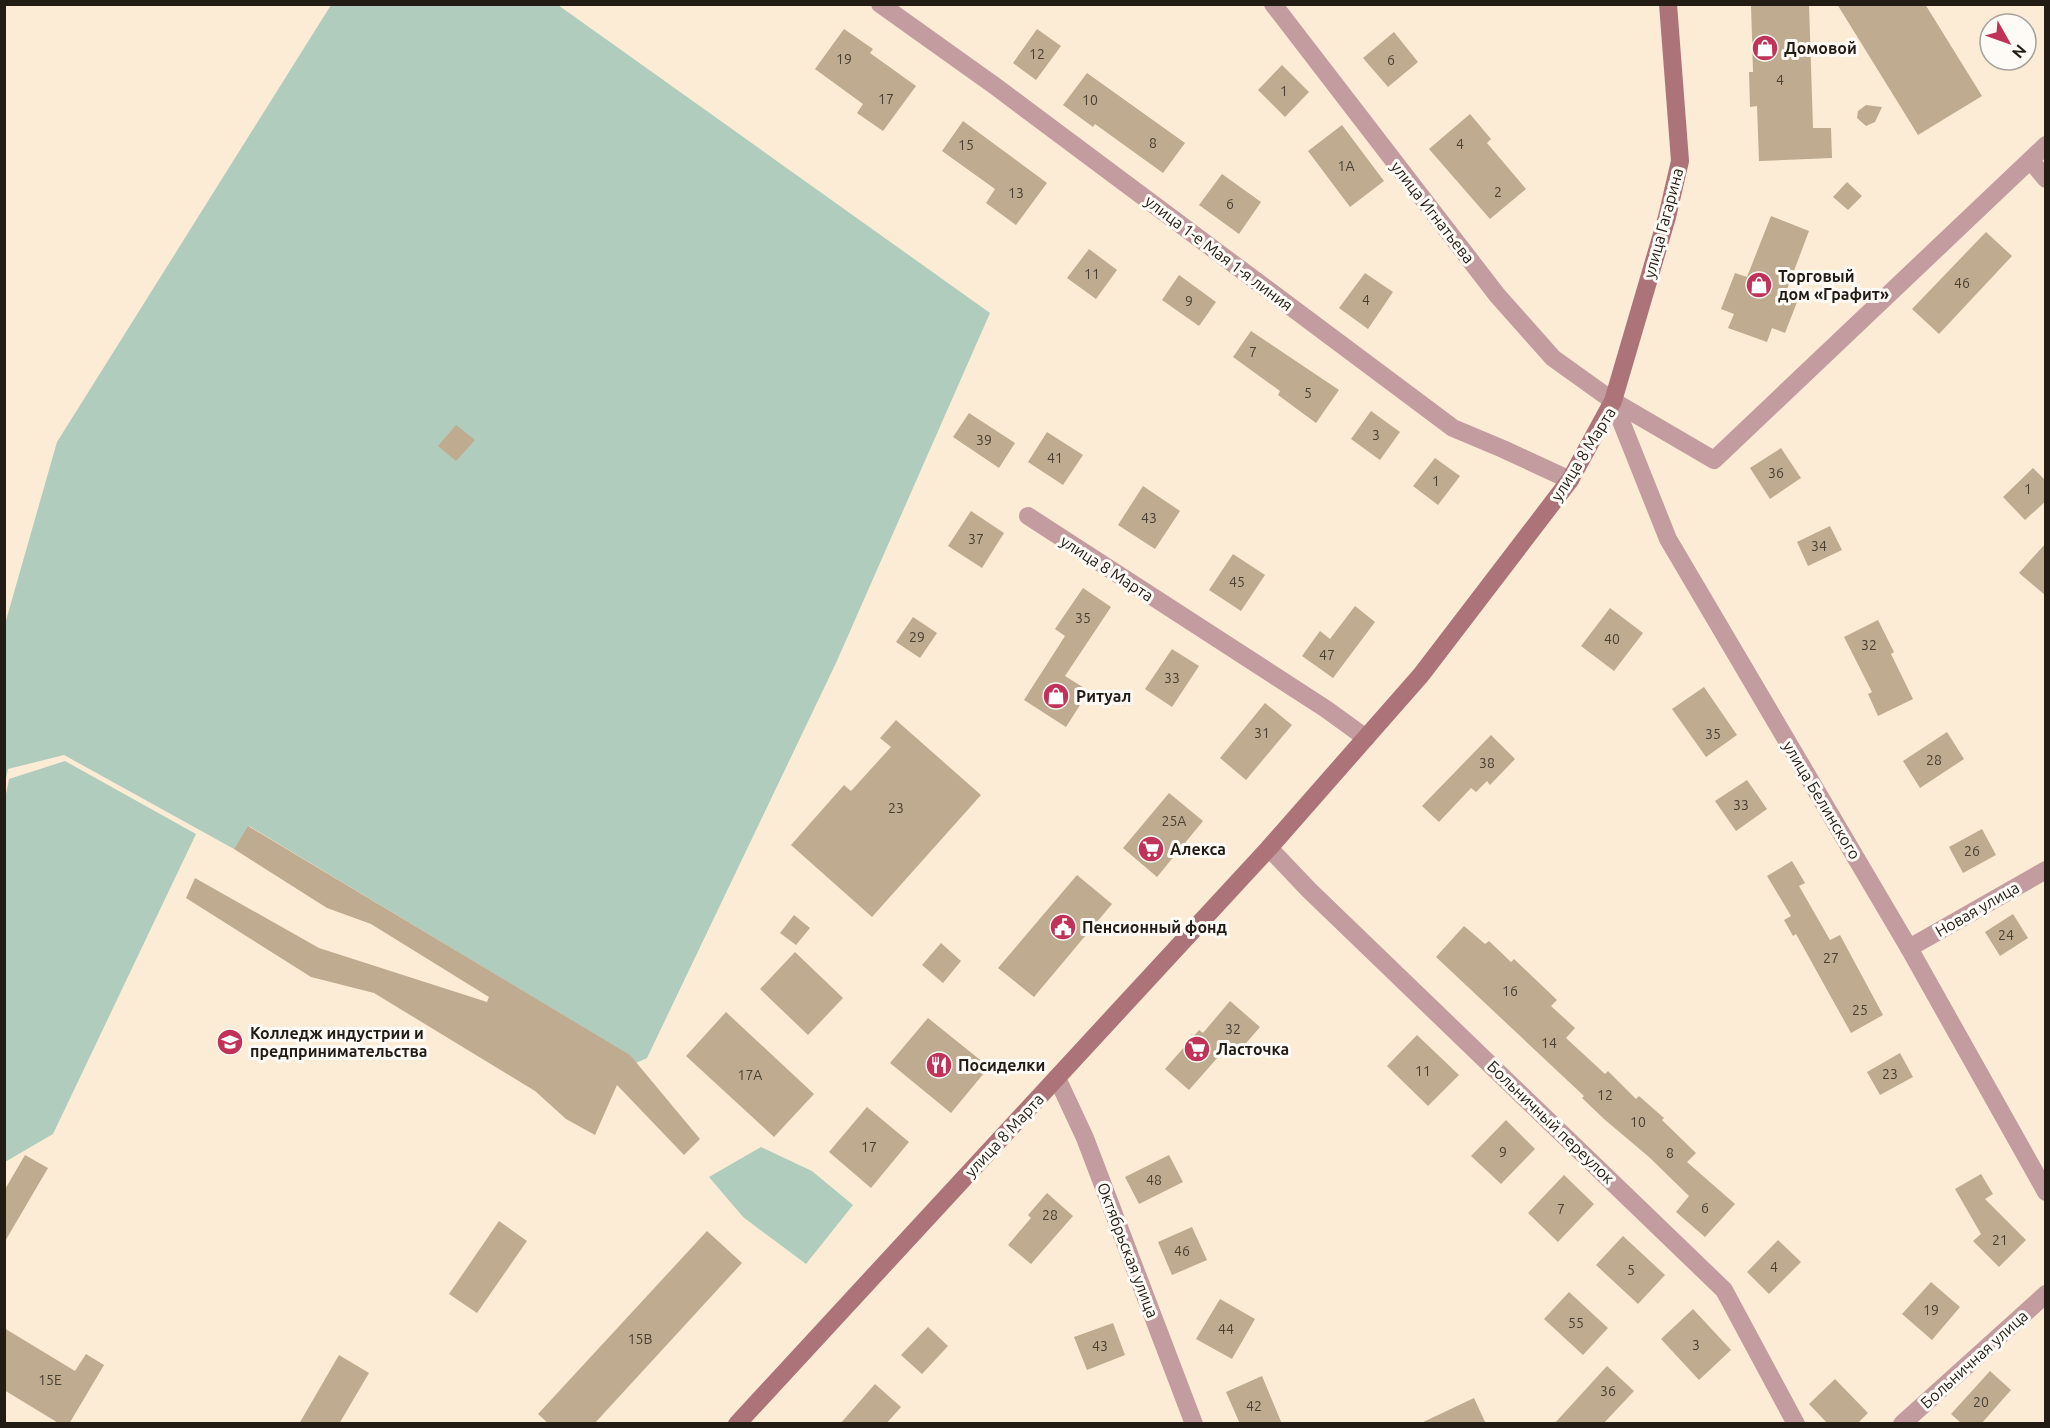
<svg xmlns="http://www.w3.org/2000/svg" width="2050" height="1428" viewBox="0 0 2050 1428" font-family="Ubuntu,sans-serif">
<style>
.green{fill:#b0ccbd}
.building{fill:#bfab8f}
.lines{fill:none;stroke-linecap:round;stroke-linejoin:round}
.minor{stroke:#c39c9f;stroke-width:18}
.secondary{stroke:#ac7479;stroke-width:18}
.labels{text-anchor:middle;stroke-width:6;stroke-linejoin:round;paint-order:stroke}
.number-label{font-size:14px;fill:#494033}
.poi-label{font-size:16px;font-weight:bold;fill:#221c14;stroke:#fefbf7;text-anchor:start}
.street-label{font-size:16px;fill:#221c14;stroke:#fefbf7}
</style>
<rect width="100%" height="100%" fill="#fcecd5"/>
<g class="green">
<path d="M331,5h227l432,308 -154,350 -189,395 -11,5 -7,-8 -380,-229 -15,23 -170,-94 -56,14 -3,14v-159l52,-182z"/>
<path d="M65,761l131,73 -143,300 -48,28v-363l4,-20z"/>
<path d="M761,1147l51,24 41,34 -47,59 -63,-47 -34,-40z"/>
</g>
<g class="building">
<path d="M1751,4h58l4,124h18l1,30 -73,3 -2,-55 -7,1 -1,-35h4z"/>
<path d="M1837,4h88l57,92 -64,39z"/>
<path d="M844,29l29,20 -3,4 46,33 -33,45 -26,-18 6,-9 -48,-35z"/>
<path d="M1037,29l24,17 -25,34 -23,-17z"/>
<path d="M1394,32l24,30 -30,25 -25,-29z"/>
<path d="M1282,65l27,27 -24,25 -27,-27z"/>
<path d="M1087,73l98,70 -22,30 -68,-49 -2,3 -30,-22z"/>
<path d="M1866,105l16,2 -7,15 -9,4 -9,-8 1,-7z"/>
<path d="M1470,114l21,25 -4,4 39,46 -36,30 -61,-70z"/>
<path d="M963,121l84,62 -31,42 -30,-22 9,-14 -53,-38z"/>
<path d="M1342,125l42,56 -34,26 -42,-56z"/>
<path d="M1222,174l39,28 -22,32 -40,-29z"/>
<path d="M1847,182l15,14 -14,14 -15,-13z"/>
<path d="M1771,216l38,15 -23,61 13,5 -14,36 -13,-5 -5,14 -39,-14 6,-14 -13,-5 14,-36 12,4z"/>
<path d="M1986,232l26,24 -73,78 -27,-25z"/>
<path d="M1089,249l28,21 -21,29 -29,-21z"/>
<path d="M1365,273l28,19 -25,37 -29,-21z"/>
<path d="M1179,275l37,27 -17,24 -37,-26z"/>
<path d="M1251,331l88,59 -23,33 -38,-28 2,-4 -47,-34z"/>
<path d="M1371,411l29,21 -20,28 -29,-21z"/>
<path d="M969,413l46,30 -16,25 -46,-31z"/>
<path d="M456,425l19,15 -19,21 -18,-15z"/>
<path d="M1047,432l36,23 -20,30 -35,-23z"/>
<path d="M1781,448l20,30 -31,21 -20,-31z"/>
<path d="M1435,458l25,18 -22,29 -25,-19z"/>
<path d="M2033,468l13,13v20l-21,19 -22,-23z"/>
<path d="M1143,486l37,25 -25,38 -37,-24z"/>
<path d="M971,511l33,22 -22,35 -34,-22z"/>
<path d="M1830,526l12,24 -34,16 -11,-24z"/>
<path d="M2046,543v53l-27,-23z"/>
<path d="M1233,554l32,21 -24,36 -32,-21z"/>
<path d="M1083,588l28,19 -46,69 24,15 -23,36 -42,-27 41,-64 -10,-7z"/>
<path d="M1355,606l20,16 -42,56 -31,-22 18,-25 10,8z"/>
<path d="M1610,608l33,25 -29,38 -33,-25z"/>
<path d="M913,617l24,16 -17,25 -24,-16z"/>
<path d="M1878,620l16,32 -3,2 22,45 -35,17 -10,-22 4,-2 -28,-55z"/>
<path d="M1172,649l27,17 -27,41 -27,-18z"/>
<path d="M1704,687l33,48 -31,22 -34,-48z"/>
<path d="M1265,703l27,22 -46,55 -26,-22z"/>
<path d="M896,720l85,75 -109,122 -81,-72 53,-60 7,6 40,-44 -11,-9z"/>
<path d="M1947,732l17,27 -44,29 -17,-27z"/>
<path d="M1491,735l24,24 -25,26 -3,-4 -11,11 -5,-4 -32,34 -17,-16z"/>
<path d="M1747,780l20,29 -31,22 -21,-30z"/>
<path d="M1169,793l34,28 -46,56 -34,-29z"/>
<path d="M248,826l382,229 70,84 -16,16 -67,-70 -22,50 -29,-16 -31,-28 -161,-98 -63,-16 -125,-79 9,-20 124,70 168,54 2,-5 -118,-73 -44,-16 -93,-59z"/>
<path d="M1982,829l14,26 -33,18 -14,-26z"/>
<path d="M1792,861l13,22 -6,3 31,54 10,-5 43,80 -32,18 -55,-99 -3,2 -9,-16 7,-4 -24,-40z"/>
<path d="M1077,875l35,29 -78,93 -36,-29z"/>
<path d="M2013,914l15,24 -28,18 -15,-24z"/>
<path d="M794,915l16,13 -14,17 -16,-12z"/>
<path d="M1464,926l21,18 4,-3 22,21 3,-3 43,41 -6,6 24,22 -9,10 39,36 3,-3 28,28 3,-3 25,22 -2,2 34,33 -9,9 48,42 -30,33 -29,-25 13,-16 -40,-39 -45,-38 -22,-21 2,-2 -148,-139z"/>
<path d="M941,943l20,18 -18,22 -21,-18z"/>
<path d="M795,952l48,46 -35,37 -48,-46z"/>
<path d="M1230,1001l30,26 -25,29 -9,-8 -37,42 -24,-21 34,-39 4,3z"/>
<path d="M726,1012l88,82 -40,43 -88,-81z"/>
<path d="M928,1018l61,49 -38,46 -61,-50z"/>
<path d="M1417,1035l42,40 -31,31 -41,-40z"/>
<path d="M1900,1053l13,24 -33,18 -13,-23z"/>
<path d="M867,1107l42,35 -38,46 -42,-36z"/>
<path d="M1506,1120l29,29 -34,35 -30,-28z"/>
<path d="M25,1155l23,13 -44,75v-52z"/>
<path d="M1169,1155l14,27 -44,22 -14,-27z"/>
<path d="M1981,1174l12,20 -8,5 41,41 -27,27 -26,-26 8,-7 -26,-45z"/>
<path d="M1564,1175l30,29 -36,38 -30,-29z"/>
<path d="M1047,1193l26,23 -42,48 -23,-19 23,-27 -3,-3z"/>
<path d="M499,1221l28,20 -50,72 -28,-19z"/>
<path d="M1192,1227l15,33 -35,15 -14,-33z"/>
<path d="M707,1231l35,32 -148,161h-45l-11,-10z"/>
<path d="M1623,1236l42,39 -27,29 -42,-39z"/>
<path d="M1778,1240l23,22 -32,32 -22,-22z"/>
<path d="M1931,1282l29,25 -28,33 -30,-26z"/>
<path d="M1569,1292l39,36 -25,27 -39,-36z"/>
<path d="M1220,1299l35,20 -23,40 -36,-20z"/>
<path d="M1693,1309l38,41 -32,30 -38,-41z"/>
<path d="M1113,1323l12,32 -38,15 -13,-33z"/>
<path d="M928,1327l20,19 -26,28 -21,-19z"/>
<path d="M4,1328l71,43 11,-17 18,11 -35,59h-9l-56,-34z"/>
<path d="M339,1355l30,18 -30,51h-40z"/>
<path d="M1607,1366l27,25 -31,33h-49z"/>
<path d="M1990,1371l21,19 -30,34h-19l-11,-10z"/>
<path d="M1262,1376l20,48h-42l-14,-32z"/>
<path d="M1835,1379l33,34 -11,11h-29l-19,-20z"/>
<path d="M875,1384l26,23 -15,17h-46z"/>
<path d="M1474,1398l12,26h-67z"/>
</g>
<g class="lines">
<g class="minor">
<path d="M880,4l115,82 458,342 50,21 67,31"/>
<path d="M1273,4l224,291 56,63 60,43 101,59 332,-315"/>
<path d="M2031,161l15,18"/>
<path d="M1613,401l55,138 241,409 137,244"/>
<path d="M1028,516l298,193 40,29"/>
<path d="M1269,848l40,42 415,400 72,134"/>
<path d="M1909,948l137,-78"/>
<path d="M1057,1078l28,60 109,286"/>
<path d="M1902,1424l144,-130"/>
</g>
<path class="secondary" d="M737,1424l532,-576 152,-173 149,-195 43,-79 54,-184 13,-56 -12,-157"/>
</g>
<defs>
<symbol id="shop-disc" viewBox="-11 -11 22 22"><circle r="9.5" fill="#c13259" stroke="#fefbf7"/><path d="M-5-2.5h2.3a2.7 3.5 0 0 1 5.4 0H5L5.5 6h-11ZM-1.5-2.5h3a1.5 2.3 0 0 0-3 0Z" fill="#fff"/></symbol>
<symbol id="supermarket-disc" viewBox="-11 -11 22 22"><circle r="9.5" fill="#c13259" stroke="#fefbf7"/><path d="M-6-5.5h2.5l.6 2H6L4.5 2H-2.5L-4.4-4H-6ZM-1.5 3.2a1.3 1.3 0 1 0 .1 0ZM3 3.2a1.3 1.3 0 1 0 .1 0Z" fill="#fff"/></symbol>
<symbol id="civic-disc" viewBox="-11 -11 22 22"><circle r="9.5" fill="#c13259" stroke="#fefbf7"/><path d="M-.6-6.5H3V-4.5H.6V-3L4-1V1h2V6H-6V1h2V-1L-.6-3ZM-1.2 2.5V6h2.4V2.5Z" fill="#fff"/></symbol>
<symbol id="school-disc" viewBox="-11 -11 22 22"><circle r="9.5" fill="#c13259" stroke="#fefbf7"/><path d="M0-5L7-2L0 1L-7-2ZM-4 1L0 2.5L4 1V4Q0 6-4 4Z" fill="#fff"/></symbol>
<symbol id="restaurant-disc" viewBox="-11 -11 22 22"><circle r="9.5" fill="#c13259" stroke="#fefbf7"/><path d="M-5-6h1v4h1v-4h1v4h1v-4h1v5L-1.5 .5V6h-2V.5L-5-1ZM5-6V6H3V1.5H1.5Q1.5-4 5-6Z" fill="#fff"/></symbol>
</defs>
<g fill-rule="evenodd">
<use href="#shop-disc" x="1750" y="33" width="30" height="30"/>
<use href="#shop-disc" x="1744" y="270" width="30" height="30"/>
<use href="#shop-disc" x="1041" y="681" width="30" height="30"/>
<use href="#supermarket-disc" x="1136" y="834" width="30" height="30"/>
<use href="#civic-disc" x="1048" y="912" width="30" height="30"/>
<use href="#school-disc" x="215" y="1027" width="30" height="30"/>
<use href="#supermarket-disc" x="1182" y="1034" width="30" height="30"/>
<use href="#restaurant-disc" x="924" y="1050" width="30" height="30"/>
</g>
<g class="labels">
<g class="number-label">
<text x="1037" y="59">12</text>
<text x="844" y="64">19</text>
<text x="1391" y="65">6</text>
<text x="1780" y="85">4</text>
<text x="1284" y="96">1</text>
<text x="886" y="104">17</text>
<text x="1090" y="105">10</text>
<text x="1153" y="148">8</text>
<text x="1460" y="149">4</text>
<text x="966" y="150">15</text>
<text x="1346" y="171">1А</text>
<text x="1498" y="197">2</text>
<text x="1016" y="198">13</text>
<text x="1230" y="209">6</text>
<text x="1092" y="279">11</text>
<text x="1962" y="288">46</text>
<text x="1366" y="305">4</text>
<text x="1189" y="306">9</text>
<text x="1253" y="357">7</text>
<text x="1308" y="398">5</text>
<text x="1376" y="440">3</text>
<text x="984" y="445">39</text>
<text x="1055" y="463">41</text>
<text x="1776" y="478">36</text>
<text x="1436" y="486">1</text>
<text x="2028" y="494">1</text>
<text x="1149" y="523">43</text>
<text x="976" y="544">37</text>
<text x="1819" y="551">34</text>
<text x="1237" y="587">45</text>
<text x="1083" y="623">35</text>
<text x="917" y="642">29</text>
<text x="1612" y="644">40</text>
<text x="1869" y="650">32</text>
<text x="1327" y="660">47</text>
<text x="1172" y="683">33</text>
<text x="1262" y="738">31</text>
<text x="1713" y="739">35</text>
<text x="1934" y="765">28</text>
<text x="1487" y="768">38</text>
<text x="1741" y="810">33</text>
<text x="896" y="813">23</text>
<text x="1174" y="826">25А</text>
<text x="1972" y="856">26</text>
<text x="2006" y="940">24</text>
<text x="1831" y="963">27</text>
<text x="1510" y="996">16</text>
<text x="1860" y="1015">25</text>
<text x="1233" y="1034">32</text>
<text x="1549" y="1048">14</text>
<text x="1423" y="1076">11</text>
<text x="1890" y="1079">23</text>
<text x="750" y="1080">17А</text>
<text x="1605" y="1100">12</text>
<text x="1638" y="1127">10</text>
<text x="869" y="1152">17</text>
<text x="1503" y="1157">9</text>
<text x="1670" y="1158">8</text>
<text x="1154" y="1185">48</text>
<text x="1705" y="1213">6</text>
<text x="1561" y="1214">7</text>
<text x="1050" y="1220">28</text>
<text x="2000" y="1245">21</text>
<text x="1182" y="1256">46</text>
<text x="1774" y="1272">4</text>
<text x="1631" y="1275">5</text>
<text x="1931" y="1315">19</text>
<text x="1576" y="1328">55</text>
<text x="1226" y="1334">44</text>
<text x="640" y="1344">15В</text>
<text x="1696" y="1350">3</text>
<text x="1100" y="1351">43</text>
<text x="50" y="1385">15Е</text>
<text x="1608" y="1396">36</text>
<text x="1981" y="1407">20</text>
<text x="1254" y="1411">42</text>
</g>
<g class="poi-label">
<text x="1784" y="54">Домовой</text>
<text x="1778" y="282">Торговый<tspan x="1778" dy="18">дом «Графит»</tspan></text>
<text x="1076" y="702">Ритуал</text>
<text x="1170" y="855">Алекса</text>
<text x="1082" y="933">Пенсионный фонд</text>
<text x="250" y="1039">Колледж индустрии и<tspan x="250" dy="18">предпринимательства</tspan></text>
<text x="1216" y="1055">Ласточка</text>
<text x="958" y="1071">Посиделки</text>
</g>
<g class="street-label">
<text transform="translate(1433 212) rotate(52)" y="6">улица Игнатьева</text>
<text transform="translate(1663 223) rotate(-75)" y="6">улица Гагарина</text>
<text transform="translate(1219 253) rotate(37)" y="6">улица 1-е Мая 1-я линия</text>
<text transform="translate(1583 454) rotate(-58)" y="6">улица 8 Марта</text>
<text transform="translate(1107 568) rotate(33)" y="6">улица 8 Марта</text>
<text transform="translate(1822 800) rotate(59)" y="6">улица Белинского</text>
<text transform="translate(1977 909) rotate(-30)" y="6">Новая улица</text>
<text transform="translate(1551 1122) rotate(44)" y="6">Больничный переулок</text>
<text transform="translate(1004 1135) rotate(-47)" y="6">улица 8 Марта</text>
<text transform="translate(1128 1250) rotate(69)" y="6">Октябрьская улица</text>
<text transform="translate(1974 1359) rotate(-42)" y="6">Больничная улица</text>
</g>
</g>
<rect width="2050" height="1428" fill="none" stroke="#221c14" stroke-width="12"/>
<g transform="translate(2008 42) rotate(130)"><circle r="28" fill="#fefbf7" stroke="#a6a29c" stroke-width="1.5"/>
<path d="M0-4.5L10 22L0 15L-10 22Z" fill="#c13259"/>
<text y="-9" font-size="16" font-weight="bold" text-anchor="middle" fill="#221c14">N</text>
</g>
</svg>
